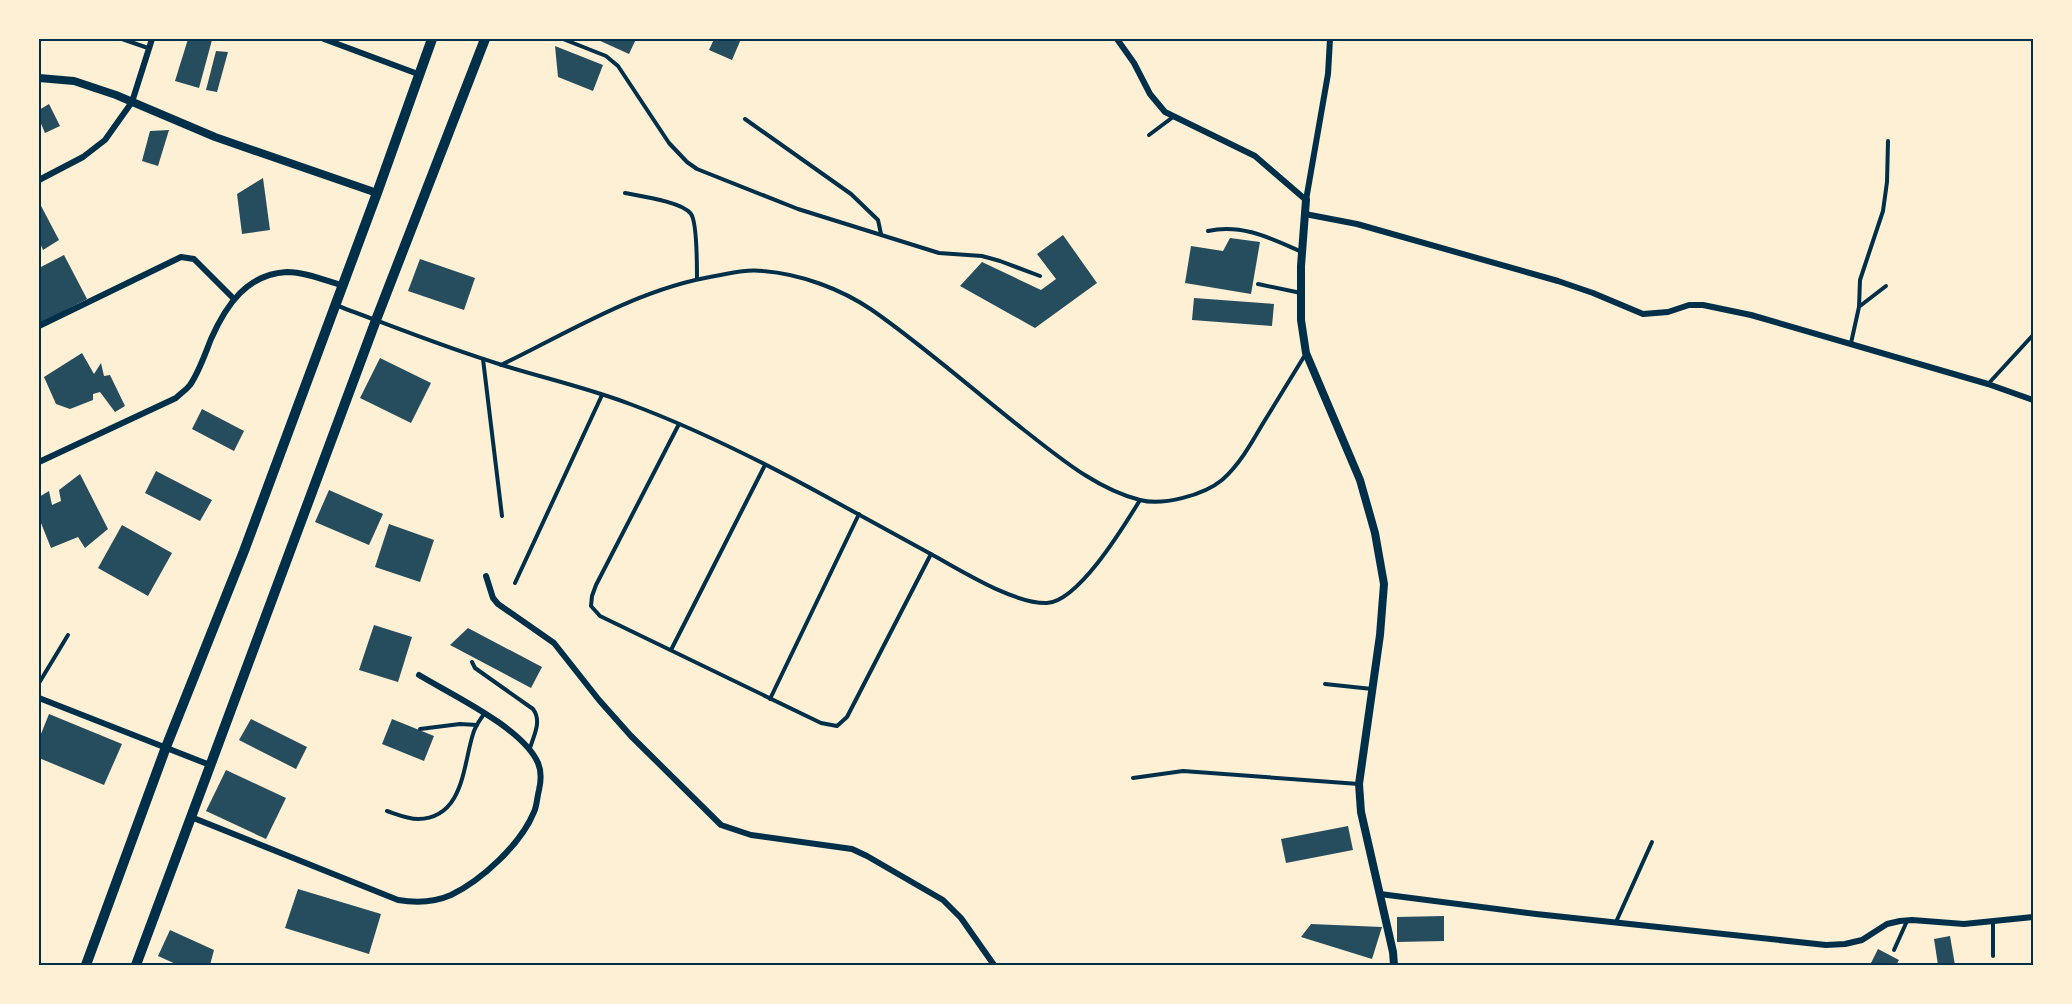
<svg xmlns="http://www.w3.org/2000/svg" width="2072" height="1004" viewBox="0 0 2072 1004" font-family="'Source Serif 4',serif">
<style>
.building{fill:#264d5e}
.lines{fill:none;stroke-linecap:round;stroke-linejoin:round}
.service{stroke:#003049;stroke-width:4}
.minor{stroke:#003049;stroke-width:6}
.tertiary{stroke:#003049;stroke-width:8}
.primary{stroke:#003049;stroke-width:10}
.neatline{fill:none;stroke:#003049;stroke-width:2}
</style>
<rect width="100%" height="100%" fill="#fdf0d5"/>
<g class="building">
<path d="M188,39l24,1 -13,48 -24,-7z"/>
<path d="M596,39h40l-7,15z"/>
<path d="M714,39h27l-9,21 -23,-10z"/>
<path d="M555,46l48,19 -10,26 -35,-14z"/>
<path d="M216,51l12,1 -11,40 -11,-2z"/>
<path d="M49,104l11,22 -15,7 -6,-14v-9z"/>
<path d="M169,130l-11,36 -16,-5 8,-30z"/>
<path d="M263,178l7,52 -28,4 -5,-40z"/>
<path d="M39,202l20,38 -16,10 -4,-9z"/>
<path d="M1063,235l34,48 -62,45 -75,-42 22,-24 59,28 15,-11 -19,-25z"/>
<path d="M1230,238l30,4 -9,52 -66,-11 6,-37 32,5z"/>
<path d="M64,255l23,44 -48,25v-56z"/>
<path d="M420,259l55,19 -11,32 -56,-19z"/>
<path d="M1194,298l80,6 -2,22 -80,-6z"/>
<path d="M82,353l12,21 7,-11 3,13 6,-1 15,31 -10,6 -15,-20 -7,2v6l-23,9 -14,-5 -12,-27z"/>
<path d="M380,358l51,25 -20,40 -51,-25z"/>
<path d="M202,409l42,22 -10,20 -42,-22z"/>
<path d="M156,471l56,29 -12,21 -55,-28z"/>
<path d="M80,474l28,55 -23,19 -7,-11 -27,11 -12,-30v-21l10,-6 3,14 9,-4 -2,-11z"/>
<path d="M329,490l54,24 -14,31 -54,-23z"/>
<path d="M389,524l45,16 -14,42 -45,-15z"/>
<path d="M122,525l50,28 -24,43 -50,-28z"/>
<path d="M374,625l38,12 -14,45 -39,-12z"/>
<path d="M468,628l74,39 -11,21 -81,-43z"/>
<path d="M49,714l73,30 -18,41 -65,-27v-19z"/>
<path d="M251,719l56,28 -11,22 -57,-29z"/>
<path d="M392,719l42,17 -10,25 -42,-17z"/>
<path d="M226,770l60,28 -20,41 -60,-28z"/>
<path d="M1348,826l5,24 -67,13 -5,-24z"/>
<path d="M298,889l83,25 -12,40 -84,-26z"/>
<path d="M1444,916v25l-47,1v-25z"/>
<path d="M1311,924l71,3 -10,32 -71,-22z"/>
<path d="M170,930l44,20 -4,15h-32l-20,-9z"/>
<path d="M1950,936l5,29h-17l-4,-26z"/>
<path d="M1878,949l21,11 -3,5h-26z"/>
</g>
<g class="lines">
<g class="service">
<path d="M122,39l26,9"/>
<path d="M563,39l43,17 12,10 51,77 18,19 10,7 101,40 141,44 43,3 18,5 40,15"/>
<path d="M745,119l106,75 27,26 3,14"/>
<path d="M1149,135l24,-18"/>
<path d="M625,193c15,3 58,9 66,21 6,8 6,53 6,65"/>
<path d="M1208,231c34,-8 64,8 94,21"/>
<path d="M1258,284l43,9"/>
<path d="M338,306c54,20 108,42 164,59 42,13 86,23 128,39 67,25 131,57 195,92 35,19 69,38 104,57 30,16 84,51 118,50 32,-2 77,-77 93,-103"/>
<path d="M1860,306l26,-20"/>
<path d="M1851,343l8,-36 1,-27 23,-69 4,-29 1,-41"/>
<path d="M483,359l19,157"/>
<path d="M501,365c70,-34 137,-76 214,-89 16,-3 32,-7 48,-5 38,3 78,18 109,39 53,37 101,80 152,120 35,27 72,59 116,70 23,6 64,-5 82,-20 17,-15 29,-36 40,-55 14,-23 29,-47 43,-70"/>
<path d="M1989,383l44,-48"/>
<path d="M679,424l-83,161 -4,11 -1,10 9,10 221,107 16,3 10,-9 84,-163"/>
<path d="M515,583l87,-188"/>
<path d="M671,650l94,-185"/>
<path d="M472,662l3,6 58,41c9,12 1,26 -3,39"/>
<path d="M39,683l29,-48"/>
<path d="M1325,684l47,5"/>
<path d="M770,699l89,-185"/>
<path d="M420,729l40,-5 17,1"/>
<path d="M1133,778l50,-7 176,13"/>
<path d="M387,811c9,3 21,8 31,8 46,-1 45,-54 55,-85 2,-8 7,-14 11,-20"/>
<path d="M1993,921v35"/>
<path d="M1616,922l36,-80"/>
<path d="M1894,950l13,-29"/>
</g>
<g class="minor">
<path d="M324,39l94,35"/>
<path d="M1117,39l17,24 16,31 15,18 90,44 51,44"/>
<path d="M39,180l44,-23 22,-17 27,-38 20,-63"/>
<path d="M1306,200l22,-126 2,-35"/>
<path d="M1305,214l52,10 201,57 35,12 50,21 25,-2 21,-7h14l48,10 237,69 45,16"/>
<path d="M39,326l142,-69 13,2 40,40"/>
<path d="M39,462l137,-64c4,-4 10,-8 14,-13 9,-13 15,-31 21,-46 15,-34 36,-65 76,-67 18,0 37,8 54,13"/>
<path d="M486,576l7,22 5,6 56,39 45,57 32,36 90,89 30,10 101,14 15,7 76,44 18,18 33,47"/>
<path d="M39,698l171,67"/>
<path d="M191,817l207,83c18,3 35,3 53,-5 31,-15 70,-51 83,-83 3,-6 3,-15 5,-22 2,-9 3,-18 -1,-27 -15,-35 -86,-68 -119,-88"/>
<path d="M1380,894l156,20 290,31 19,-1 17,-4 25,-16 13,-3 12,-1 52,4 69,-7"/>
</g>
<g class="tertiary">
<path d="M39,78l35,3 42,14 99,42 162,56"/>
<path d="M1306,200l-5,66v54l5,33 54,127 15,53 9,51 -4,51 -21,149 2,28 32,140 1,13"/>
</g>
<g class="primary">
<path d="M86,965l80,-218 78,-196 133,-358 55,-154"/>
<path d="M136,965l240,-645 109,-281"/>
</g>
</g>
<rect width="2072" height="1004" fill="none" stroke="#fdf0d5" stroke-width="81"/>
<rect x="40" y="40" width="1992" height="924" class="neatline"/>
</svg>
